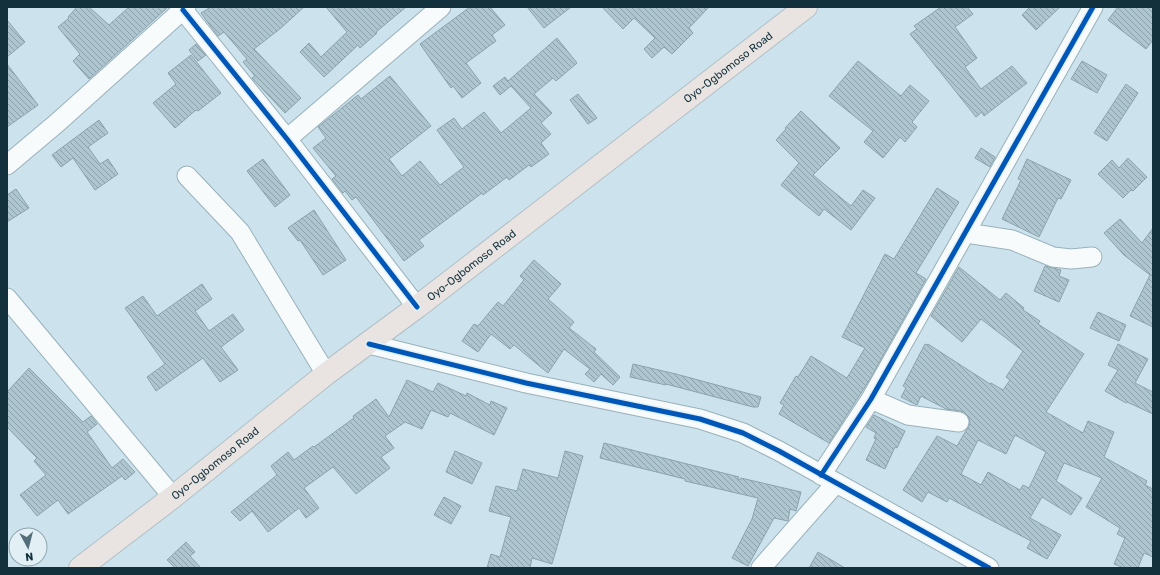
<svg xmlns="http://www.w3.org/2000/svg" width="1160" height="575" viewBox="0 0 1160 575" font-family="Rubik,sans-serif">
<style>
.building{fill:url(#building-back-hatch);stroke:#8ba3ad;fill-rule:evenodd}
.lines{fill:none;stroke-linecap:round;stroke-linejoin:round}
.minor-casing{stroke:#99b1bb;stroke-width:21}
.highway-casing{stroke:#b1c0c7;stroke-width:24}
.minor{stroke:#f7fbfc;stroke-width:19}
.highway{stroke:#e9e4e1;stroke-width:22}
.cycleway-casing{stroke:#e2f0f6;stroke-width:8}
.cycleway{stroke:#0057b8;stroke-width:5}
.labels{text-anchor:middle;stroke-width:3.5;stroke-linejoin:round;paint-order:stroke}
.street-label{font-size:11px;fill:#13313d;stroke:#e2f0f6}
</style>
<defs>
<pattern id="building-back-hatch" width="6" height="6" patternUnits="userSpaceOnUse"><rect width="6" height="6" fill="#aec6d0"/><path d="M-1 5l2 2M0 0l6 6M5-1l2 2" fill="none" stroke="#8ca1aa"/></pattern>
</defs>
<rect width="100%" height="100%" fill="#cce3ed"/>
<g class="building">
<path d="M77,7h12l20,18 20,-18h39l-79,72 -16,-18 7,-7 -22,-27 11,-9 -1,-1z"/>
<path d="M211,7h93l-23,21 -27,21 47,49 -16,15 -33,-35 3,-2 -12,-14 4,-3 -23,-27 -6,4 -12,-16 -5,-7z"/>
<path d="M326,7h80l-30,25 1,1 -17,15 -2,-3 -34,32 -24,-25 9,-9 12,14 26,-25z"/>
<path d="M470,7h20l15,18 -13,10 4,6 -30,22 15,20 -19,15 -9,-12 -2,2 -31,-44z"/>
<path d="M527,7h44l-27,21z"/>
<path d="M602,7h107l-20,21 4,5 -21,21 -8,-7 -12,11 -8,-9 11,-11 -21,-20 -11,11z"/>
<path d="M941,7h26l6,7 -18,13 22,31 -12,9 16,22 31,-23 15,17 -43,33 -2,-4 -6,5 -66,-83 7,-5 -3,-3z"/>
<path d="M1030,7h30l-24,23 -14,-15z"/>
<path d="M1118,7h35v33l-7,9 -38,-29z"/>
<path d="M7,20l18,22 -18,15z"/>
<path d="M557,38l20,25 -21,18 -3,-3 -19,16 18,19 -11,10 10,11 -10,9 8,11 -18,13 -2,-2 -20,15 -2,-3 -24,18 -1,-2 -63,47 5,6 -20,15 -48,-64 -4,3 -7,-9 -2,2 -11,-14 4,-3 -23,-28 13,-10 -8,-11 40,-32 3,4 29,-23 41,50 -42,33 13,17 18,-15 20,24 24,-18 -27,-37 17,-12 8,11 22,-17 17,21 30,-25 -20,-22 -11,9 -7,-9 12,-9 3,4z"/>
<path d="M196,44l10,11 -8,6 -9,-11z"/>
<path d="M191,55l30,38 -23,18 -2,-1 -21,18 -22,-25 23,-19 -8,-11z"/>
<path d="M858,61l43,35 9,-11 19,16 -17,21 5,5 -12,15 -5,-5 -17,21 -19,-16 9,-11 -44,-35z"/>
<path d="M1082,61l25,14 -10,18 -26,-14z"/>
<path d="M7,64l31,41 -31,22z"/>
<path d="M1126,84l12,9 -31,48 -13,-8z"/>
<path d="M578,94l19,24 -9,6 -18,-24z"/>
<path d="M801,111l39,37 -27,27 38,31 12,-16 12,8 -24,32 -27,-21 -5,7 -38,-31 18,-22 -23,-23 10,-11 -1,-1z"/>
<path d="M99,120l9,13 -20,14 12,17 8,-5 10,15 -23,16 -22,-32 -12,9 -9,-12z"/>
<path d="M981,148l14,9 -5,10 -15,-9z"/>
<path d="M1128,158l19,19 -14,14 -2,-1 -8,8 -25,-24 14,-14 7,8z"/>
<path d="M263,159l27,36 -15,12 -28,-36z"/>
<path d="M1027,159l44,21 -10,19 -3,-1 -19,39 -37,-18 19,-39 -3,-1z"/>
<path d="M937,188l22,14 -43,71 10,6 -56,100 -41,64 -50,-29 5,-9 -4,-2 16,-27 2,1 13,-21 36,22 18,-30 -23,-11 43,-83 9,5z"/>
<path d="M16,189l13,19 -22,14v-27z"/>
<path d="M314,210l32,50 -23,15 -23,-35 -2,1 -10,-13z"/>
<path d="M1120,219l22,24 11,-15v99l-23,-11 20,-41 -26,-20 -20,-22z"/>
<path d="M534,260l27,24 -13,15 26,23 -5,6 27,21 -2,3 26,25 -7,8 -12,-11 -7,8 -9,-8 5,-5 -26,-20 -16,24 -34,-28 -4,4 -19,-15 -13,18 -16,-11 12,-17 4,2 20,-24 5,4 21,-26 -4,-4z"/>
<path d="M1045,266l16,4 -2,6 10,4 -10,22 -25,-11z"/>
<path d="M959,267l41,33 6,-7 18,15 -1,2 17,11 -2,3 46,30 -38,58 37,21 5,-12 26,11 -10,25 43,24 -2,4 8,4v68l-9,-4 -6,15h-14l-10,-4 11,-26 -8,-4 3,-6 -34,-21 16,-29 -38,-15 -8,18 26,17 -11,17 -29,-18 -12,21 31,17 -14,24 -20,-11 4,-7 -82,-43 -2,4 -19,-10 -6,10 -19,-12 34,-54 20,10 13,-22 -1,-6 -4,-5 -4,-2 -15,-2 -25,-13 -4,9 -16,-8 5,-9 -3,-2 22,-42 3,1v-1l62,40 1,-1 12,7 7,-10 -4,-3 17,-26 -42,-32 -19,23 -31,-26zM1015,435l31,17 -17,36 -6,-3 -3,5 -32,-18 -7,13 -20,-11 17,-34 28,14z"/>
<path d="M202,284l10,15 -17,12 14,20 24,-17 11,16 -23,17 17,23 -18,12 -17,-24 -47,33 -9,-14 18,-13 -40,-56 18,-12 14,20z"/>
<path d="M1098,312l28,13 -7,16 -29,-13z"/>
<path d="M1118,344l30,15 -13,24 18,9v22l-26,-12 -1,1 -21,-12 13,-21 -10,-5z"/>
<path d="M633,364l43,10 85,23 -3,10h-5l-87,-23v1l-36,-8z"/>
<path d="M29,368l54,54 8,-6 6,8 -10,8 25,36 11,-9 12,13 -10,8 -3,-4 -54,38 -10,-14 -21,16 -17,-21 26,-20 -12,-14 3,-3 -30,-31v-35z"/>
<path d="M407,380l26,12 5,-9 28,13 1,-3 23,12 1,-4 16,7 -13,27 -44,-22 -2,4 -17,-7 -9,19 -17,-7 -20,14 9,12 -13,9 9,11 -34,26 -23,-27 -29,21 15,20 -13,10 -7,-10 -31,24 -16,-21 -12,10 -9,-9 46,-37 -6,-9 17,-14 6,8 19,-14 1,1 40,-29 -1,-2 23,-17 13,18z"/>
<path d="M874,415l31,16 -8,17 -2,-1 -10,22 -19,-9 10,-21 -2,-1 2,-5 -10,-6z"/>
<path d="M604,443l135,34 -1,2 2,1 1,-2 60,14 -5,19 -6,-2 -2,12 -14,-3 -26,48 -16,-8 20,-39 6,-21 -73,-17v-2l-85,-21z"/>
<path d="M455,451l27,12 -10,21 -26,-12z"/>
<path d="M565,451l18,5 -31,108 -20,-6 -2,10h-43l4,-14 9,3 11,-40 -22,-6 7,-25 21,5 6,-22 35,9z"/>
<path d="M444,497l17,9 -10,18 -17,-9z"/>
<path d="M186,542l9,10 -5,4 11,12h-26l-8,-8z"/>
<path d="M818,552l27,16h-36z"/>
</g>
<g class="lines">
<defs>
<g id="minor">
<path d="M183,10l104,129 130,168"/>
<path d="M287,139l154,-132"/>
<path d="M7,165l50,-42 129,-116"/>
<path d="M187,176l53,56 86,142"/>
<path d="M966,233l46,7 41,17 18,2 21,-2"/>
<path d="M7,298l166,199"/>
<path d="M369,344l157,39 174,36 43,14 36,18 210,117"/>
<path d="M871,399l37,16 51,7"/>
<path d="M821,475l50,-76 222,-392"/>
<path d="M761,568l75,-85"/>
</g>
<g id="highway">
<path id="s1" d="M80,568l93,-71 153,-123 91,-67 389,-300"/>
</g>
</defs>
<use href="#minor" class="minor-casing"/>
<use href="#highway" class="highway-casing"/>
<use href="#minor" class="minor"/>
<use href="#highway" class="highway"/>
<defs>
<g id="cycleway">
<path d="M183,10l104,129 130,168"/>
<path d="M369,344l157,39 174,36 43,14 36,18 210,117"/>
<path d="M821,475l50,-76 222,-392"/>
</g>
</defs>
<use href="#cycleway" class="cycleway-casing"/>
<use href="#cycleway" class="cycleway"/>
</g>
<g class="labels">
<g class="street-label">
<text dy="4" stroke="none"><textPath href="#s1" startOffset="819">Oyo-Ogbomoso Road</textPath></text>
<text dy="4" stroke="none"><textPath href="#s1" startOffset="495">Oyo-Ogbomoso Road</textPath></text>
<text dy="4" stroke="none"><textPath href="#s1" startOffset="171">Oyo-Ogbomoso Road</textPath></text>
</g>
</g>
<rect width="1160" height="575" fill="none" stroke="#13313d" stroke-width="16"/>
<g transform="translate(28 547) rotate(173)"><circle r="19" fill="#e2f0f6" stroke="#8fa4ac"/>
<path d="M0-3L7 15L0 10L-7 15Z" fill="#546f7b"/>
<text y="-6" font-size="11" font-weight="bold" text-anchor="middle" fill="#13313d">N</text>
</g>
</svg>
